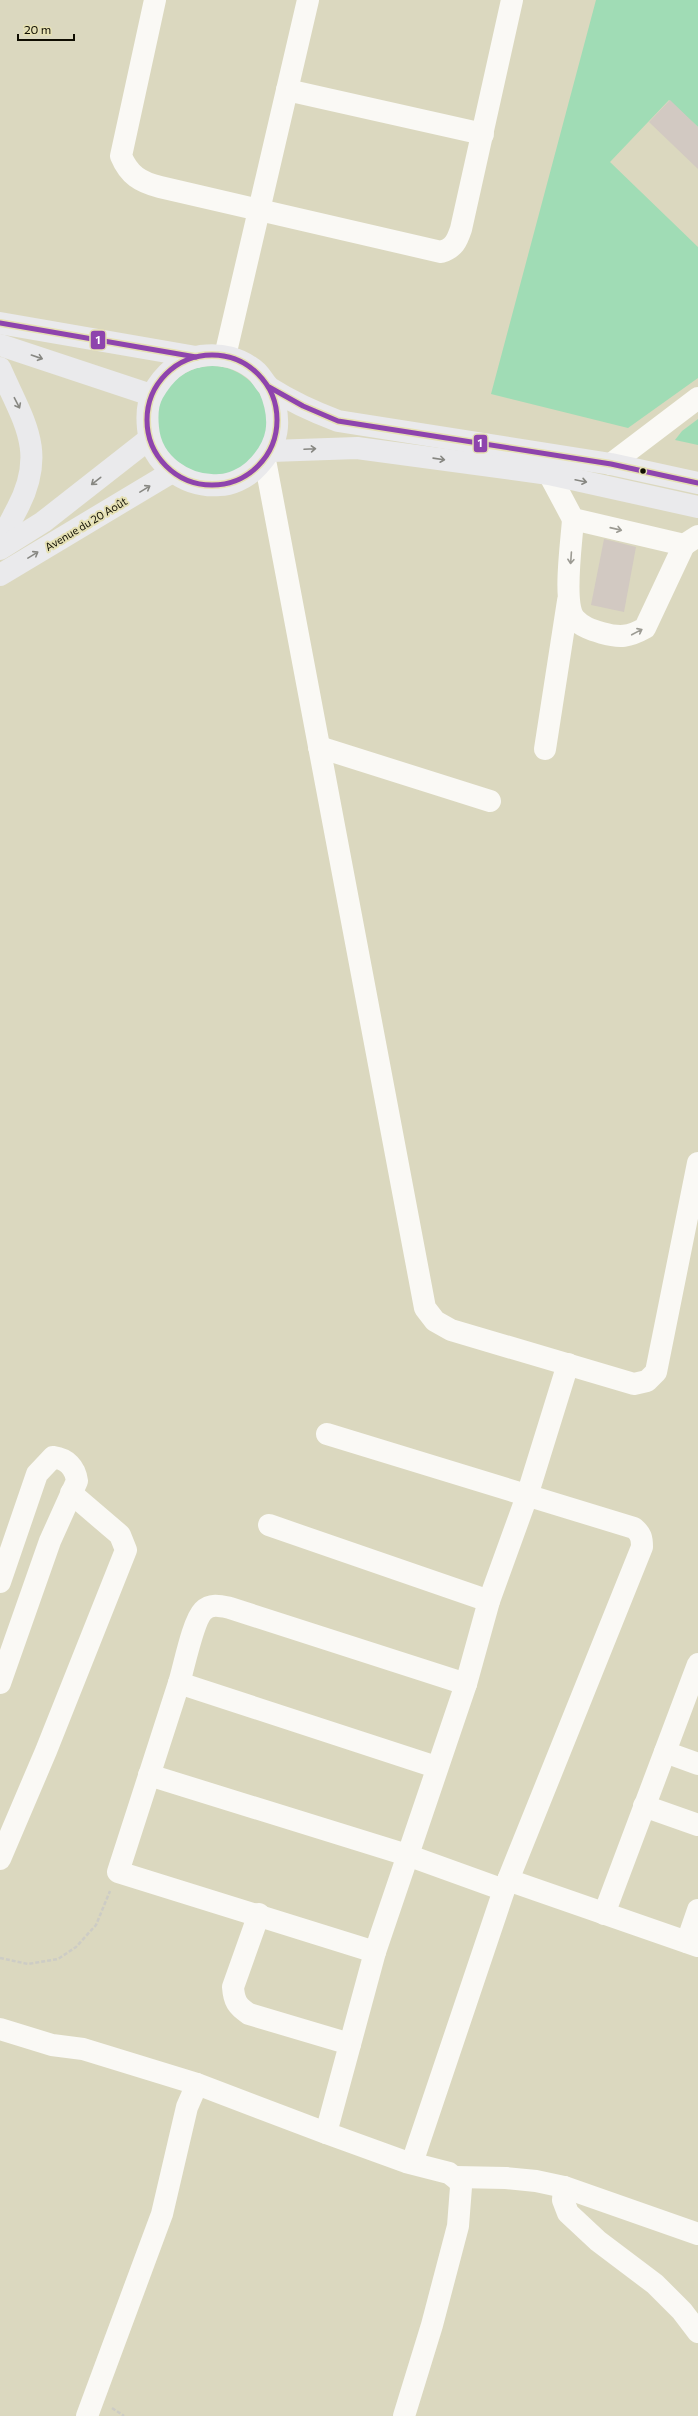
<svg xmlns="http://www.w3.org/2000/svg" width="698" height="2416" viewBox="0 0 698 2416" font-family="Commissioner,sans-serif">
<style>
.green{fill:#a0dcb5}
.building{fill:#d2c9c2}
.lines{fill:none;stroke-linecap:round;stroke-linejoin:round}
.path{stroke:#cdccc5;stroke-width:2.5;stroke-dasharray:4 2;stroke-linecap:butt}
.minor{stroke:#faf9f5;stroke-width:22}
.major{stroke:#eaeaec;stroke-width:22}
.bus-1-casing{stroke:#e6e1b4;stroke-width:8}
.bus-1{stroke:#8e44ad;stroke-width:5}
.oneway{stroke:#878782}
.oneway2{stroke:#9c9b93}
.bus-dot{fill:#0f0d01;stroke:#e6e1b4;stroke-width:1.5}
.labels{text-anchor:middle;stroke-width:4;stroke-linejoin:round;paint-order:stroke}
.street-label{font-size:11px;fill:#0f0d01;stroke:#e6e1b4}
.line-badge{stroke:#e6e1b4;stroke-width:1.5}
.badge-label{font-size:11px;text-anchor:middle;font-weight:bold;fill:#fff}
</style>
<rect width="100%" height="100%" fill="#dbd8bf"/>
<g class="green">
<path d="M596,0h102v127l-29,-27 -59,62 88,85v131l-70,50 -137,-34z"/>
<circle cx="212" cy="421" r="55"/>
<path d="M698,419v26l-23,-5 7,-9z"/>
</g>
<g class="building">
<path d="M670,100l28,27v42l-49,-47z"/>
<path d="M604,539l32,8 -12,65 -33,-7z"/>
</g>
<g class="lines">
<g class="path">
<path d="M0,1958l28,6 30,-5 18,-12 20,-22 14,-34"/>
<path d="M112,2408l12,8"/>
</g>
<g class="minor">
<path d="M155,0l-34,156c8,19 19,26 39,31l281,65c13,-4 16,-11 20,-23l51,-229"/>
<path d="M287,90l196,44"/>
<path d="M225,356l83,-356"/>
<path d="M265,460l160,848 10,13 16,9 183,54 13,-3 9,-9 42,-209"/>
<path d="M611,464l87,-66"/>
<path d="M549,474l24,45 111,26 14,-9"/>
<path d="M573,519c-1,21 -11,85 2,100 7,8 17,11 27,14 18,5 27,4 43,-5l39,-83"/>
<path d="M319,747l171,54"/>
<path d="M545,749l23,-148"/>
<path d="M327,1434l307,94c7,6 8,10 8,19l-138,343 -92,273"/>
<path d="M269,1525l220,76"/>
<path d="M0,1582l37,-108 16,-17c14,2 22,10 24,24l-27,60 -50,142"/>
<path d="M179,1683c5,-16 14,-62 24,-72 8,-8 18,-5 27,-3l236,76"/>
<path d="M665,1752l33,12"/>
<path d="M149,1775l258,80 97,35"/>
<path d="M644,1806l54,19"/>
<path d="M0,1859l46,-108 80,-201 -6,-15 -49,-42"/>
<path d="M508,1880l190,66"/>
<path d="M259,1914l-26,73c1,14 4,19 16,27l101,30"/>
<path d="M604,1914l94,-250"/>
<path d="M687,1942l11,-32"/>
<path d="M375,1952l-257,-80 61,-189 257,84"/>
<path d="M0,2029l52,16 31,4 114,35 129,49 49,-181 91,-268 23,-83 38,-105 41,-132"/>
<path d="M326,2133l80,29 43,11 10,8 2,6 -3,39 -26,99 -28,91"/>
<path d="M456,2177l50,1 30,3 28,6 134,47"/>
<path d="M564,2187l-1,13 5,13 30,28 57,43 27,27 16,21"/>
<path d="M87,2416l75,-202 25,-107 10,-23"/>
</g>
<g class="major">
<path d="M0,323l196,34"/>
<path d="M0,345l151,50"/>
<path d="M0,368c23,53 48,83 17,141 -5,9 -10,21 -17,29"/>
<path d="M269,387c14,33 11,59 -16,84 -8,7 -22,14 -33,14 -34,3 -69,-21 -72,-57 -1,-10 -1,-25 5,-35 10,-18 26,-34 48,-37 20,-3 40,2 56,16 5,5 8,12 13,16 22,14 44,24 68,33l273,43 87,19"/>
<path d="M271,451l86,-3 192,26 149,33"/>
<path d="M0,549l43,-27 106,-83"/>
<path d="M0,575l172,-103"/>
</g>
<defs>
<g id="bus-1">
<path d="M0,323l196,34"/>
<circle cx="212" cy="420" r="65"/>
<path d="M269,387l34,19 35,15 273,43 87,19"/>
</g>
</defs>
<use href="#bus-1" class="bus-1-casing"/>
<use href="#bus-1" class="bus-1"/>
</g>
<defs><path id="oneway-shaft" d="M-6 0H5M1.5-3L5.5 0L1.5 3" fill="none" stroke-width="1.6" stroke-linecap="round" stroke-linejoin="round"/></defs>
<g class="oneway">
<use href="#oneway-shaft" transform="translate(37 357) rotate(19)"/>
<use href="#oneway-shaft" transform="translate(17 403) rotate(63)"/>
<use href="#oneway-shaft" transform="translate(310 449) rotate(-3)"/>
<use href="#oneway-shaft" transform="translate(439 459) rotate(8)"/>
<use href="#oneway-shaft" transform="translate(96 481) rotate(142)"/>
<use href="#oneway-shaft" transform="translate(581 481) rotate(12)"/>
<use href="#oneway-shaft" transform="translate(145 489) rotate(-31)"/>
<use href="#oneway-shaft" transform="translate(33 555) rotate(-31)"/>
</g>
<g class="oneway2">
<use href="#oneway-shaft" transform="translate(616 529) rotate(13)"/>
<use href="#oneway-shaft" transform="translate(571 558) rotate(94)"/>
<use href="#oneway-shaft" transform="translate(637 632) rotate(-28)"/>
</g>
<circle class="bus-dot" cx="643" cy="471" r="3.5"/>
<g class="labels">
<g class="street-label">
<text transform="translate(86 524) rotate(-31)" y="4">Avenue du 20 Août</text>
</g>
</g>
<g class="line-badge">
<rect x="90" y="330" width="16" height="20" rx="4" fill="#8e44ad"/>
<rect x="473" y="434" width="15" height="19" rx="4" fill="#8e44ad"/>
</g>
<g class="badge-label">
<text x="98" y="344">1</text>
<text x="480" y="447">1</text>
</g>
<path d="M18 34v6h56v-6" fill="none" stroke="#0f0d01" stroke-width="2"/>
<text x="24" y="34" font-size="12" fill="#0f0d01" stroke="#e6e1b4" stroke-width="3" paint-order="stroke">20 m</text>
</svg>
